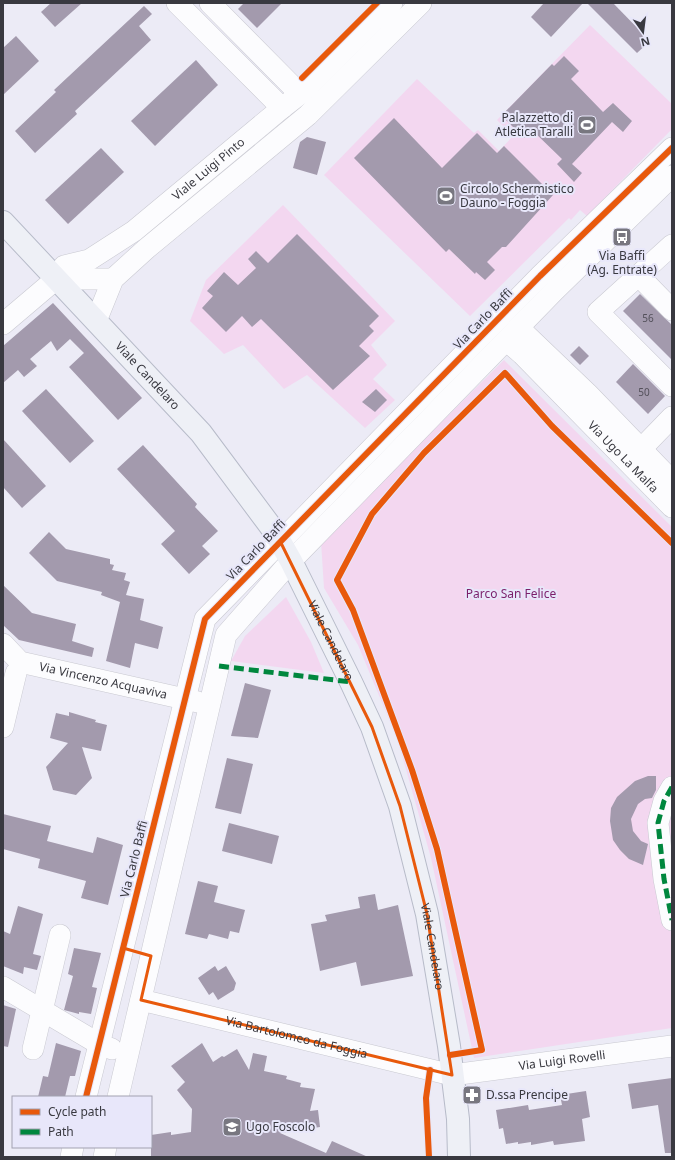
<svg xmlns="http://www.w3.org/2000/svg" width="675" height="1160" viewBox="0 0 675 1160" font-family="'Noto Sans',sans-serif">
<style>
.green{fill:#f3d7f0}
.building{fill:#a39aad}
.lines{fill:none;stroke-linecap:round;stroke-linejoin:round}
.minor-casing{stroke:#c9c9d1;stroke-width:22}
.major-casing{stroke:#b7bbc9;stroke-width:24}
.minor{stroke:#fcfcfe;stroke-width:21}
.major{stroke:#eef0f6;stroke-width:22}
.quiet{stroke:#00873e;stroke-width:5;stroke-dasharray:10 5;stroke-linecap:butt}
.cycleway-casing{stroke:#e8e7fa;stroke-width:8}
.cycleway{stroke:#e8590c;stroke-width:6}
.marked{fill:none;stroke:#e8590c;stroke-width:3;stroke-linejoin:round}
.labels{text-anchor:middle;stroke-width:4;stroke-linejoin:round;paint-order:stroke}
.number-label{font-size:10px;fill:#54515b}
.poi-label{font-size:12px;fill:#393940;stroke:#e8e7fa;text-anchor:start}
.street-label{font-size:12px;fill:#393940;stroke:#e8e7fa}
.park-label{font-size:12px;fill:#7b1f6b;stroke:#e8e7fa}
</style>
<rect width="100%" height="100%" fill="#ecebf6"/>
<g class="green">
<path d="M590,25l82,79v25l-85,87 -7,-6 -9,10 -2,-2 -99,98 -146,-141 93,-96 57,54 4,-3 21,21 14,-15 -16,-16z"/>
<path d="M283,205l112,116 -24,24 16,20 -14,14 22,21 -30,28 -58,-53 -23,14 -41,-44 -19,9 -34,-33 16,-41z"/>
<path d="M504,360l168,167v501l-198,30 -43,-200 -33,-117 -40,-96 -34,-57 -3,-46z"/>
<path d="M286,597l25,45 13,31 -93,-12 14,-25z"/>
</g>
<g class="building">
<path d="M51,3h31l-27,24 -14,-15z"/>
<path d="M244,3h38l-25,25 -19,-19z"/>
<path d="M544,3h39l-32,34 -20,-20z"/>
<path d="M587,3h26l37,38 -13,12z"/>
<path d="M144,6l8,8 -13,12 12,14 -76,71 2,3 -42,39 -20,-22 41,-39 -2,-2z"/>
<path d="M16,36l23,25 -36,34v-47z"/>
<path d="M564,56l15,15 -8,8 32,33 10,-9 19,18 -9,11 -11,-10 -40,42 10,9 -8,9 -17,-18 5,-5 -30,-29 -8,8 -20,-20 2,-2 -3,-2 49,-50 2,2z"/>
<path d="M196,60l22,25 -63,61 -24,-25z"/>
<path d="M394,118l48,50 35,-35 20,20 7,-7 49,49 -47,52h-4l-15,15 8,8 -10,10 -9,-8 -1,2 -26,-25 -3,3 -92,-94z"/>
<path d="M307,137l19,5 -9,33 -24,-7 7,-26z"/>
<path d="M101,148l23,24 -56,52 -23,-24z"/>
<path d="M297,234l82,82 -10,10 5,5 -15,15 11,10 -37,34 -72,-71 -9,8 -10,-11 -16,16 -24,-24 11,-12 -6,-5 17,-19 14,13 18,-17 -8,-9 8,-8 12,12z"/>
<path d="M640,294l32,31v35l-49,-49z"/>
<path d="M53,303l89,95 -24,22 -49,-53 15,-14 -14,-14 -13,12 -6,-10 -21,18 7,7 -13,11 -6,-7 -15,13v-37z"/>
<path d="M579,346l10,10 -9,9 -10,-10z"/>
<path d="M633,364l32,32 -17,18 -32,-32z"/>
<path d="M46,389l48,52 -24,22 -48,-52z"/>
<path d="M376,389l11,11 -12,12 -13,-10z"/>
<path d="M3,439l43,47 -24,22 -19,-21z"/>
<path d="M143,445l54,59 -2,3 23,24 -16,15 8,8 -21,20 -28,-30 14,-13 -58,-62z"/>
<path d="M49,532l17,17 44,10v5l4,1 -2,5 14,3 -2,7 6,2 -4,13 18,4 -4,21 23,7 -5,22 -23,-6 -5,25 -24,-7 14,-59 -19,-7 1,-3 -45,-11 -28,-28z"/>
<path d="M3,585l29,28 44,11 -4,17 22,7 -2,9 -73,-17 -16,-15z"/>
<path d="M245,683l26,7 -13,48 -27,-2z"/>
<path d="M69,712l27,8 -1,2 12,3 -6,26 -19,-4 10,31 -16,17 -23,-5 -7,-23 22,-24 -18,-5 6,-25 13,3z"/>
<path d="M227,758l26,6 -12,50 -26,-6z"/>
<path d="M648,776h8v14l-4,8 -7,1 -7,5 -7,15 2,12 8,10 7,3 -5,21 -14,-6 -9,-9 -7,-10 -3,-19 1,-13 6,-11 18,-16z"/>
<path d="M3,814l48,12 -4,15 46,12 4,-16 26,8 -15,60 -27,-7 5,-17 -48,-13 2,-9 -37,-10z"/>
<path d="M229,823l50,13 -7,28 -50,-13z"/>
<path d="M198,881l20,5 -4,16 31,8 -6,23 -9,-2 -2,8 -19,-5 -2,5 -22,-5z"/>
<path d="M375,894l3,16 20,-5 15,71 -52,10 -5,-24 -36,9 -9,-47 16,-3 -2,-6 35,-7 -2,-11z"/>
<path d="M18,906l25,8 -10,40 8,2 -4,14 -13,-3 -1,7 -20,-8v-35l7,3z"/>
<path d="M74,948l27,5 -9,34 5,1 -6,26 -12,-2v2l-15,-4 9,-34 -5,-2z"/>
<path d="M215,966l3,5 8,-5 10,17 -2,7 -16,10 -5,-8 -4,3 -11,-17z"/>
<path d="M3,1005l13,4 -8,38 -5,-1z"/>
<path d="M56,1043l25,8 -6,25h-5l-5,21h-27l5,-21 5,1z"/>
<path d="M202,1043l11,19 9,-6 2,1 13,-8 12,21 4,-17 14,3 -3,15 23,5 -1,3 15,4 -1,4 15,2 -5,22 8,-1 2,17 -40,6 46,20 6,-12 36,16h-217v-22l20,-3v3l20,-3 1,-23 -15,-19 8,-8 -14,-16z"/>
<path d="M672,1078v75h-7l-7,-48 -26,4 -4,-25z"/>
<path d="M586,1091l4,26 -8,2 3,22 -31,4 -1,-4 -22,4v-3l-13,2v-2l-12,2 -3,-16 -4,1 -3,-19 32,-5 1,5 33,-5 -2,-10z"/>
</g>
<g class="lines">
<defs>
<g id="minor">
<path d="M177,3l105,105"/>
<path d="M210,3l90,91"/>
<path d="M672,245l-74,67 74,74"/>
<path d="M639,276l33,34"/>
<path d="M56,279h57"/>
<path d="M96,321l17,-42 33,-30 162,-134 113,-112"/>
<path id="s1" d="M3,324l53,-45 8,-13 25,-6 45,-29 148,-123 18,-14 92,-91"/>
<path d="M520,329l68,65 84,87"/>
<path id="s2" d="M507,341l15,13 150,153"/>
<path d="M642,448l30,-31"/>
<path id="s3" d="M3,644l17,18 178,40"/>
<path d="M3,727l13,-54"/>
<path d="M672,787l-8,14 -6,22 6,56 8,41"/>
<path d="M3,987l96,57 13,5"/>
<path id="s4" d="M141,1000l311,75 220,-29"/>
<path d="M33,1049l27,-114"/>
<path d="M86,1097l119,-478 335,-343 132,-128"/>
<path d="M118,1097l108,-462 65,-74 264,-271 117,-114"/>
<path d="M71,1157l2,-10"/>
<path d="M104,1157l2,-10"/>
</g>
<g id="major">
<path id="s5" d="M3,222l198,211 73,98 17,30 60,121 21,45 28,79 27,108 22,132 9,73 1,38"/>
</g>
</defs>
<use href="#minor" class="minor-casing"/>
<use href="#major" class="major-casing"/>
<use href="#minor" class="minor"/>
<use href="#major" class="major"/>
<g class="quiet">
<path d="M219,666l132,16"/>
<path d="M672,787l-8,14 -6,22 6,56 8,41"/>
</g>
<defs>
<g id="cycleway">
<path d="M302,78l75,-75"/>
<path d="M450,1055l32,-5 -45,-201 -25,-79 -59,-160 -16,-30 35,-66 52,-61 81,-80 47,53 120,117"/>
<path d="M86,1097l119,-478 335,-343 132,-128"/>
<path d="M429,1157l-3,-59 4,-28"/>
</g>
</defs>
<use href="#cycleway" class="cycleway-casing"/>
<use href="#cycleway" class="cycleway"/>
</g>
<path class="marked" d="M280,541l92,186 28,79 27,108 25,161 -311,-75 10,-44 -28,-8 82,-329z"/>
<defs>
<symbol id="stadium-square" viewBox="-11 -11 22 22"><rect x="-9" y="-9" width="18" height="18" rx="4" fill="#787780" stroke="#e8e7fa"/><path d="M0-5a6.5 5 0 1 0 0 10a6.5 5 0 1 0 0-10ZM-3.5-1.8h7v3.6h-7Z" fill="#fff"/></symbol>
<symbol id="bus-square" viewBox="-11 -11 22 22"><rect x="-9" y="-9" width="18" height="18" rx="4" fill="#787780" stroke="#e8e7fa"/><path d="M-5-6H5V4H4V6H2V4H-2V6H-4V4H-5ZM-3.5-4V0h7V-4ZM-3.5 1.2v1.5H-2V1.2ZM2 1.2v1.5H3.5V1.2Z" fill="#fff"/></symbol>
<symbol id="pharmacy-square" viewBox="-11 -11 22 22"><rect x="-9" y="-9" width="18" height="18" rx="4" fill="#787780" stroke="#e8e7fa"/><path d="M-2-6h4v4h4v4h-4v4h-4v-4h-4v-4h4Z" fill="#fff"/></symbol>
<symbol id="school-square" viewBox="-11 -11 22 22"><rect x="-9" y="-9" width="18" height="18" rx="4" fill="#787780" stroke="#e8e7fa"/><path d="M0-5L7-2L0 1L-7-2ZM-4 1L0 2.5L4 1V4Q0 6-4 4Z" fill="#fff"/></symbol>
</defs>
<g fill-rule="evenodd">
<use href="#stadium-square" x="576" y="114" width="22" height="22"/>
<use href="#stadium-square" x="435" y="185" width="22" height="22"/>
<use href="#bus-square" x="611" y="226" width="22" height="22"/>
<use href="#pharmacy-square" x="461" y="1084" width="22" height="22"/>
<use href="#school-square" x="221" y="1116" width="22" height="22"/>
</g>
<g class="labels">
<g class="number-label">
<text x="648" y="322">56</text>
<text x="644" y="396">50</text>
</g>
<g class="poi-label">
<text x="573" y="122" text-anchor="end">Palazzetto di<tspan x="573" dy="14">Atletica Taralli</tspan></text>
<text x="460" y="193">Circolo Schermistico<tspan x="460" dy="14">Dauno - Foggia</tspan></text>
<text x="622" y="260" text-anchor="middle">Via Baffi<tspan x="622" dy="14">(Ag. Entrate)</tspan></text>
<text x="486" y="1099">D.ssa Prencipe</text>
<text x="246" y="1131">Ugo Foscolo</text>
</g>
<g class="street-label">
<text dy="4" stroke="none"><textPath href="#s1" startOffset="261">Viale Luigi Pinto</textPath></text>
<text transform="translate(483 319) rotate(-46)" y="4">Via Carlo Baffi</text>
<text dy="4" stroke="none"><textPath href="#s5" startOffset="211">Viale Candelaro</textPath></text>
<text dy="4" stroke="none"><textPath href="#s2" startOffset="164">Via Ugo La Malfa</textPath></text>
<text transform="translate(256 550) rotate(-46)" y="4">Via Carlo Baffi</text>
<text dy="4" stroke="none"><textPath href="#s5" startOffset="535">Viale Candelaro</textPath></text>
<text dy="4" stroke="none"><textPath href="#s3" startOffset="110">Via Vincenzo Acquaviva</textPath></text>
<text transform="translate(134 859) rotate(-76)" y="4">Via Carlo Baffi</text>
<text dy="4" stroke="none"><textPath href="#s5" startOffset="859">Viale Candelaro</textPath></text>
<text dy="4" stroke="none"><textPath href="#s4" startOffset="160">Via Bartolomeo da Foggia</textPath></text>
<text dy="4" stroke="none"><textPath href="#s4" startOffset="431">Via Luigi Rovelli</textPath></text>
</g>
<g class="park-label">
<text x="511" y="598">Parco San Felice</text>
</g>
</g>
<rect width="675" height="1160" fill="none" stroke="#393940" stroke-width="8"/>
<rect x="12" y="1096" width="140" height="52" fill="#e8e7fa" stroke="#a2a1b0"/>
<rect x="20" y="1109" width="20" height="6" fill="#e8590c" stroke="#a2a1b0"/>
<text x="48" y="1116" font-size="12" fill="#393940">Cycle path</text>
<rect x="20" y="1129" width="20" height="6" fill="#00873e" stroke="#a2a1b0"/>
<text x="48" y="1136" font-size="12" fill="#393940">Path</text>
<g transform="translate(643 32) rotate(166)" stroke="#e8e7fa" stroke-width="3" paint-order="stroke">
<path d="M0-3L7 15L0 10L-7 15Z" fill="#393940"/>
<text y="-6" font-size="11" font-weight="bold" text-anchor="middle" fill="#393940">N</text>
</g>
</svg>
